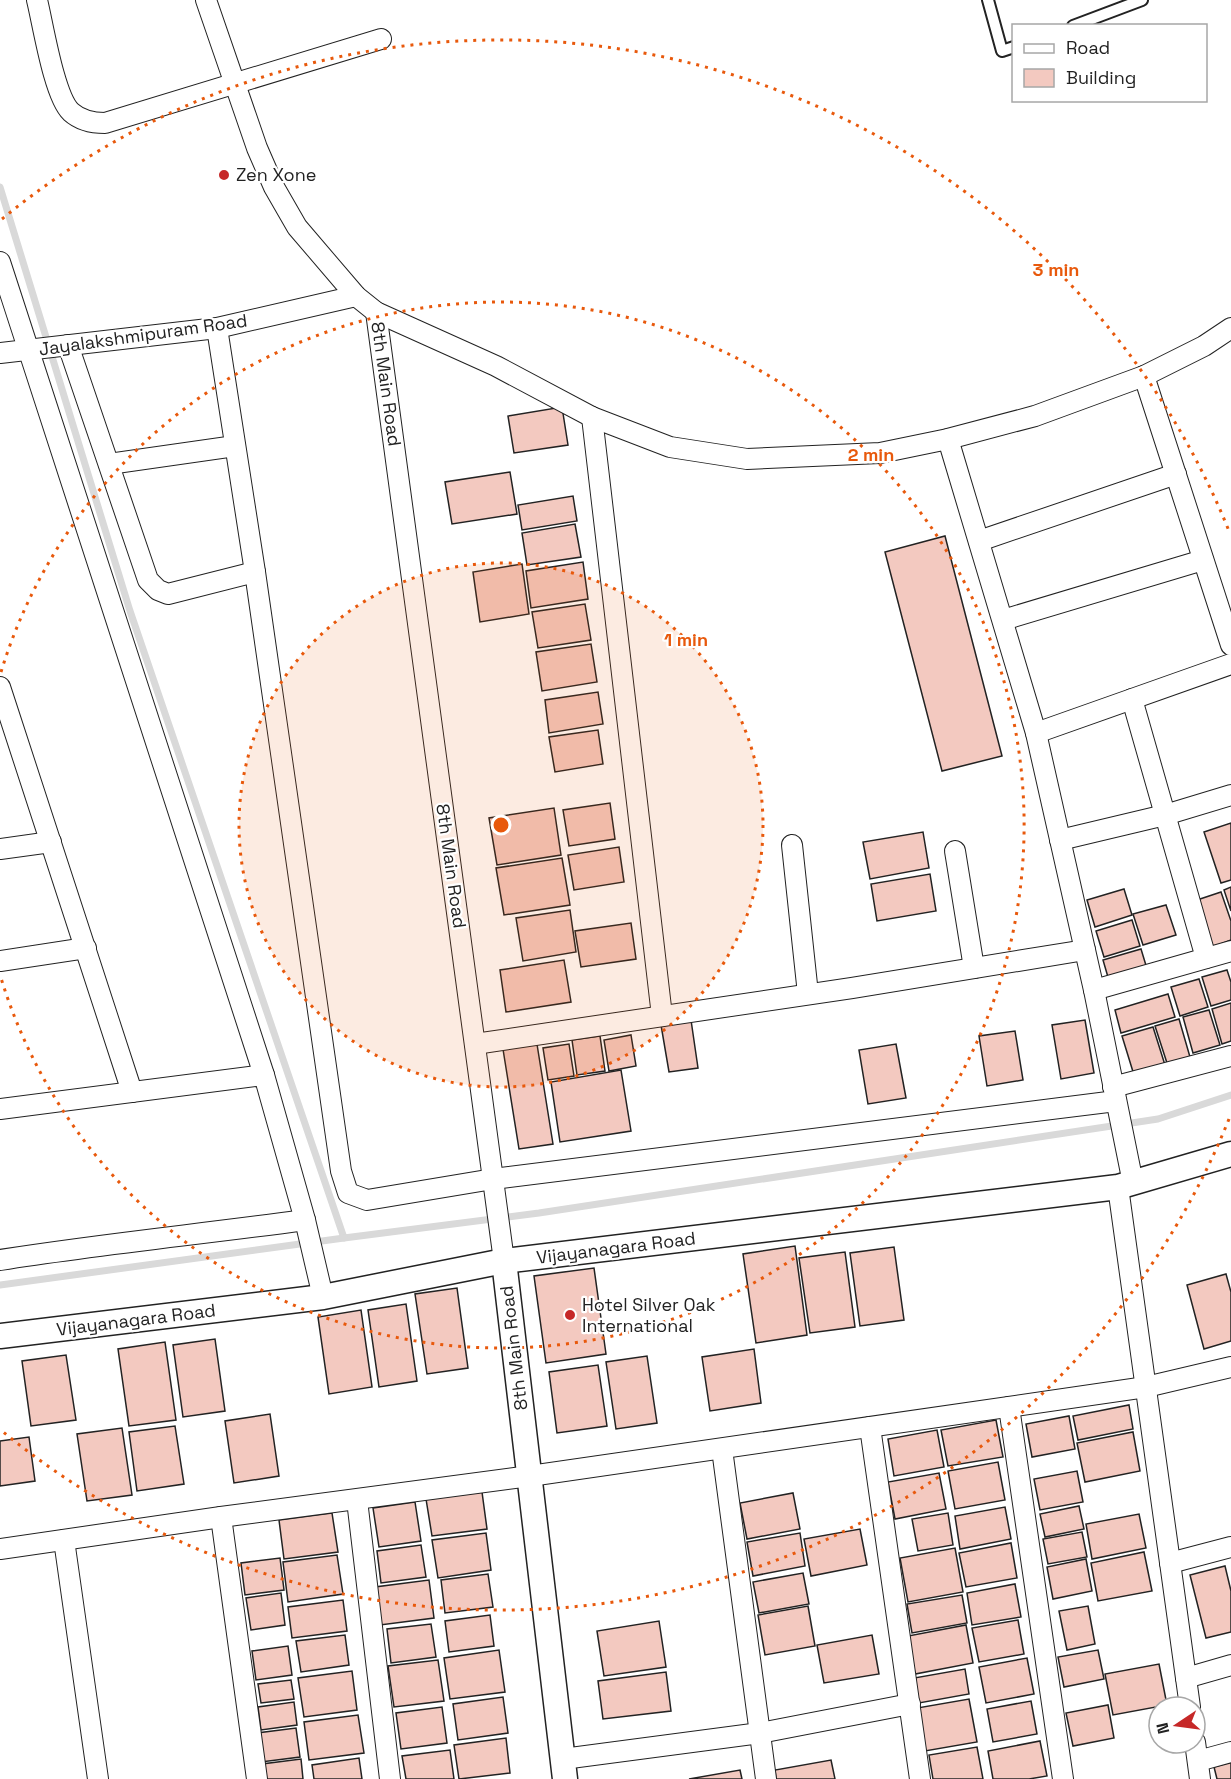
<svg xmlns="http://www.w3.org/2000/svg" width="1231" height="1779" viewBox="0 0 1231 1779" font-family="'Space Grotesk',sans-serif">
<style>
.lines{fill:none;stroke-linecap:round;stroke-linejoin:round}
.stream{stroke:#d9d9d9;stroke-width:7}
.building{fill:#f3c9c0;stroke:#222;stroke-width:1.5}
.service-casing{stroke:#222;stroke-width:14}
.minor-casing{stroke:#222;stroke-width:22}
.tertiary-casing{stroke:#222;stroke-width:27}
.service{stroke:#fff;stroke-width:10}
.minor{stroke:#fff;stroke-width:20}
.tertiary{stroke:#fff;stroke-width:24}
.ring{fill:none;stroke:#e8590c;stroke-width:3;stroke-dasharray:3 6}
.poi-dot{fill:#c62828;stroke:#fff;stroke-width:2}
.labels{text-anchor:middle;stroke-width:4.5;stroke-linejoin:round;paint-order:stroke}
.poi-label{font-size:18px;fill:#222;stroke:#fff;text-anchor:start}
.street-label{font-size:18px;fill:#222;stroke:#fff}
.centre{fill:#e8590c;stroke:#fff;stroke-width:3}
.ring-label{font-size:18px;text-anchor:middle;font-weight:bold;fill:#e8590c;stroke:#fff;stroke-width:4.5;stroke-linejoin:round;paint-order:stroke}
</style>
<rect width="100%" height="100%" fill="#fff"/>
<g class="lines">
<g class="stream">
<path d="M0,187l130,424 214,627 195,-25 619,-94 73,-24"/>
<path d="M0,1285l344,-47"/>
</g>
</g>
<g class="building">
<path d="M562,407l6,38 -54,8 -6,-37z"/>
<path d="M510,472l7,42 -65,10 -7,-42z"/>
<path d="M573,496l4,25 -55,9 -4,-25z"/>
<path d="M575,524l6,33 -54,8 -5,-32z"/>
<path d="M945,536l57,220 -60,15 -57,-219z"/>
<path d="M583,562l5,37 -57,9 -5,-37z"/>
<path d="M522,564l7,50 -49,8 -7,-50z"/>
<path d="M585,604l6,36 -53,8 -6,-36z"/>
<path d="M591,644l6,38 -55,9 -6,-39z"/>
<path d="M598,692l5,32 -54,9 -4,-33z"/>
<path d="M598,730l5,34 -48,8 -6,-35z"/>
<path d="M610,803l5,36 -46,7 -6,-36z"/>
<path d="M554,808l7,47 -64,10 -8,-47z"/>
<path d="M1231,823v57l-10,3 -17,-51z"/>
<path d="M923,832l6,36 -59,11 -7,-37z"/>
<path d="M619,847l5,35 -50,8 -6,-35z"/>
<path d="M562,858l8,47 -66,10 -8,-47z"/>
<path d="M930,874l6,37 -59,10 -6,-37z"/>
<path d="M1231,887v24l-7,-21z"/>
<path d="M1124,889l8,26 -37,12 -8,-27z"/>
<path d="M1221,892l10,29v19l-18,7 -16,-47z"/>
<path d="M1166,905l10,30 -33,10 -10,-31z"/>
<path d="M570,910l6,42 -53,9 -7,-43z"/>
<path d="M1132,920l8,26 -36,11 -8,-26z"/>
<path d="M631,923l5,36 -55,8 -6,-36z"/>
<path d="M1141,949l7,23 -38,12 -7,-24z"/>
<path d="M564,960l7,42 -65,10 -6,-42z"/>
<path d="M1227,970l4,12v18l-20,6 -9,-29z"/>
<path d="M1199,979l9,28 -28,9 -9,-29z"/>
<path d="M1168,994l7,23 -54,16 -6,-23z"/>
<path d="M1231,1003v38l-9,3 -10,-35z"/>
<path d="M1209,1010l11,35 -27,8 -10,-36z"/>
<path d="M1179,1019l11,38 -23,6 -12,-37z"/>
<path d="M691,1020l7,48 -29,4 -8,-47z"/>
<path d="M1085,1020l9,53 -33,6 -9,-54z"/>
<path d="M1153,1027l12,38 -31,10 -12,-39z"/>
<path d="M1015,1031l8,49 -36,6 -8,-50z"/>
<path d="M631,1035l5,31 -27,5 -5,-31z"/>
<path d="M600,1036l5,35 -28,4 -5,-35z"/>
<path d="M536,1038l17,106 -34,5 -17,-106z"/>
<path d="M569,1044l5,32 -26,4 -5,-32z"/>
<path d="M896,1044l10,54 -38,6 -9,-54z"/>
<path d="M621,1070l10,61 -71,11 -9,-60z"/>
<path d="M795,1246l12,89 -51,8 -13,-89z"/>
<path d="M894,1247l10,73 -44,6 -10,-73z"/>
<path d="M845,1252l10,75 -45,6 -11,-75z"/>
<path d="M594,1268l12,86 -60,9 -12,-87z"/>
<path d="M1226,1274l5,18v49l-27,8 -17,-64z"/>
<path d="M457,1288l11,80 -41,6 -12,-80z"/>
<path d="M406,1304l11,77 -38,6 -11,-77z"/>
<path d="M361,1310l11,77 -43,7 -11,-77z"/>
<path d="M215,1339l10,72 -42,6 -10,-72z"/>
<path d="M165,1342l11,78 -47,6 -11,-77z"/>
<path d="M754,1349l7,54 -51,8 -8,-54z"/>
<path d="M66,1355l10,65 -45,6 -9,-65z"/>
<path d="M647,1356l10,67 -41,6 -10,-67z"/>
<path d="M598,1365l9,61 -50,7 -8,-61z"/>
<path d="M1129,1405l4,24 -55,11 -5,-24z"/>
<path d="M270,1414l9,62 -45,7 -9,-62z"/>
<path d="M1069,1416l6,33 -43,8 -6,-33z"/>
<path d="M996,1420l7,37 -55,9 -7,-36z"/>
<path d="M175,1426l9,58 -47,7 -8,-59z"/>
<path d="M122,1428l10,67 -45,6 -10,-67z"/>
<path d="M937,1430l7,37 -50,9 -6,-37z"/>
<path d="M1133,1432l7,39 -55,11 -8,-39z"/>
<path d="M29,1437l6,44 -35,5v-45z"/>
<path d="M998,1462l7,38 -50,9 -7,-38z"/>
<path d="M1077,1471l6,31 -43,8 -6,-31z"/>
<path d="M939,1473l7,36 -51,10 -7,-37z"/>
<path d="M482,1492l5,37 -55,7 -6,-37z"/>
<path d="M793,1493l7,36 -53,10 -7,-36z"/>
<path d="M415,1502l6,39 -42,6 -6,-39z"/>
<path d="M1079,1506l5,23 -39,8 -5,-23z"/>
<path d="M1005,1507l6,32 -51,10 -5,-33z"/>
<path d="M332,1513l6,39 -54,7 -5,-39z"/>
<path d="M948,1513l5,32 -35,6 -6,-32z"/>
<path d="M1139,1514l7,34 -54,11 -6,-35z"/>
<path d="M860,1529l7,36 -56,11 -7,-37z"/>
<path d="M1082,1532l5,25 -39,7 -5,-25z"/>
<path d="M486,1533l5,37 -53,8 -6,-38z"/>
<path d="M800,1533l5,33 -52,10 -6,-34z"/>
<path d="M1011,1543l6,35 -51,9 -7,-34z"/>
<path d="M421,1545l5,32 -45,6 -4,-32z"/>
<path d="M955,1548l8,44 -55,10 -8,-44z"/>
<path d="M1144,1552l8,39 -54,10 -7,-38z"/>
<path d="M337,1555l6,39 -55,8 -5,-40z"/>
<path d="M280,1558l4,32 -39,5 -4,-32z"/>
<path d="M1086,1559l6,32 -39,8 -6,-32z"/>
<path d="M1225,1566l6,25v41l-25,6 -16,-63z"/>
<path d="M803,1573l6,31 -50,9 -6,-31z"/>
<path d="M488,1574l5,33 -48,6 -4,-33z"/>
<path d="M429,1580l5,38 -54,7 -5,-38z"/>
<path d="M1015,1584l6,33 -49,8 -5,-32z"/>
<path d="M281,1593l4,32 -34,5 -5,-32z"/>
<path d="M962,1595l5,28 -55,10 -5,-29z"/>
<path d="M343,1600l4,31 -55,7 -4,-31z"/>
<path d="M808,1606l7,40 -50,9 -7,-40z"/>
<path d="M1088,1606l7,38 -28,6 -8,-39z"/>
<path d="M490,1615l4,31 -45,6 -4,-31z"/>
<path d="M1018,1620l6,34 -45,8 -7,-34z"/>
<path d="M659,1621l7,46 -62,9 -7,-45z"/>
<path d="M431,1624l5,33 -45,6 -4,-34z"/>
<path d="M966,1625l7,38 -58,11 -7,-38z"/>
<path d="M345,1635l4,30 -48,7 -5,-31z"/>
<path d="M872,1635l7,39 -55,9 -7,-38z"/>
<path d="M288,1646l4,29 -36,5 -4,-29z"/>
<path d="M499,1650l6,42 -55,7 -6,-41z"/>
<path d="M1098,1650l6,29 -40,8 -6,-30z"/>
<path d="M1027,1658l7,36 -48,9 -7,-36z"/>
<path d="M438,1660l6,41 -50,6 -6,-41z"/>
<path d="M1159,1664l8,41 -54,10 -8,-41z"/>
<path d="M965,1669l4,25 -50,9 -5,-25z"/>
<path d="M352,1671l5,39 -53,7 -6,-39z"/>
<path d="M666,1672l5,39 -68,8 -5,-38z"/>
<path d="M291,1680l3,19 -33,4 -3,-19z"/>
<path d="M503,1697l5,36 -50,7 -5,-36z"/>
<path d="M969,1699l8,43 -52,9 -8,-43z"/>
<path d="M1031,1701l6,33 -44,8 -6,-33z"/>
<path d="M294,1702l3,23 -36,5 -3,-23z"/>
<path d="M1108,1705l6,33 -41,8 -7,-33z"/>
<path d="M442,1707l5,36 -46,6 -5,-36z"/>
<path d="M358,1715l6,38 -55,7 -5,-38z"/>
<path d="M296,1728l4,29 -39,5 -4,-29z"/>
<path d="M506,1738l4,35 -51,6 -5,-34z"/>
<path d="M1040,1741l7,35 -18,3h-36l-5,-28z"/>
<path d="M977,1747l6,32h-50l-4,-24z"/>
<path d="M450,1750l4,29h-48l-4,-23z"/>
<path d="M359,1758l3,21h-48l-2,-14z"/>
<path d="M301,1759l2,20h-39l-2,-15z"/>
<path d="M831,1760l4,19h-59l-1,-9z"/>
<path d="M1231,1762v17h-14l-3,-12z"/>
<path d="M740,1770l2,9h-53z"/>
</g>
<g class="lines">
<defs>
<g id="service">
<path d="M988,0l14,51 12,-4"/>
<path d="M1073,26l69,-26"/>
</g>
<g id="minor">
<path d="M37,0c6,24 17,96 34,112 10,9 21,11 34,11l276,-84"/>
<path d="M206,0l51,148 17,39 23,40 59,69 20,16 120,54 96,51 78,30 77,12 133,-6 68,-14 87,-23 109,-40 60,-30 27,-18"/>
<path d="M0,262l264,813 41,145 18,77"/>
<path d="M376,312l128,949"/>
<path d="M217,328l38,244 86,599 7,22 19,7 126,-21 623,-78"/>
<path d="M68,345l80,235 10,10 10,4 87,-22"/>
<path d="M0,353l217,-25 139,-32"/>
<path d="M1144,376l87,269"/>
<path d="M592,417l70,599"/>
<path d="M948,439l88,294 58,257 39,193"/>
<path d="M109,464l126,-18"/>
<path d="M979,541l197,-67"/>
<path d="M1003,620l200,-60"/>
<path d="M0,687l132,405"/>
<path d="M1132,699l74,259"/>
<path d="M1036,733l195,-69"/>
<path d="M1060,840l105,-25 66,-20"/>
<path d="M792,845l16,149"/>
<path d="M0,849l51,-7"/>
<path d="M955,851l19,117"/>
<path d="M0,961l86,-13"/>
<path d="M1094,990l137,-39"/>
<path d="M475,1044l377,-56 233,-38"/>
<path d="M1113,1087l118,-31"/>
<path d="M0,1109l264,-34"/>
<path d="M1118,1187l72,520"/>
<path d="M0,1260c101,-16 203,-26 305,-40"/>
<path d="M1009,1407l54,372"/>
<path d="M870,1427l50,352"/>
<path d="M722,1449l44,330"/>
<path d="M357,1500l33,279"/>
<path d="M221,1517l36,262"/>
<path d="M64,1540l34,239"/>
<path d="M0,1549l221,-32 309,-41 616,-89 85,-20"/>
<path d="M1170,1563l61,-16"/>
<path d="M1186,1678l45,-13"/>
<path d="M1195,1742l5,37"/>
<path d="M563,1759l197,-26 150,-29"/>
<path d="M1198,1761l33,-9"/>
</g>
<g id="tertiary">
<path d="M504,1261l61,518"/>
<path d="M0,1336l323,-39 181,-36 614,-74 113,-33"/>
</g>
</defs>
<use href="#service" class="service-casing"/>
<use href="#minor" class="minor-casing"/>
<use href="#tertiary" class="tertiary-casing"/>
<use href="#service" class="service"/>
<use href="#minor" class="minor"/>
<use href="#tertiary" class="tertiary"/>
</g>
<circle cx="501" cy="825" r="262" fill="#e8590c" fill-opacity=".12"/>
<g class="ring">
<circle cx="501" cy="825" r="262"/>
<path d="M1 672A523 523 0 1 1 1 978"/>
<path d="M1229 1119A785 785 0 0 1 2 1431M2 219A785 785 0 0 1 1229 531"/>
</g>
<g class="poi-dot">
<circle cx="224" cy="175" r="6"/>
<circle cx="570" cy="1315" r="6"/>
</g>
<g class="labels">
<g class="poi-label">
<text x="236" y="181">Zen Xone</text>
<text x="582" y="1311">Hotel Silver Oak<tspan x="582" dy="21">International</tspan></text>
</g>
<g class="street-label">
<text transform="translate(143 335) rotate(-8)" y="6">Jayalakshmipuram Road</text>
<text transform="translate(386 384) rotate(82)" y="6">8th Main Road</text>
<text transform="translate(451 866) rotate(82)" y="6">8th Main Road</text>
<text transform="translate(616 1248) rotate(-7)" y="6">Vijayanagara Road</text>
<text transform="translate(136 1320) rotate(-7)" y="6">Vijayanagara Road</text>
<text transform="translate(514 1348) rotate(-97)" y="6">8th Main Road</text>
</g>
</g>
<circle cx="501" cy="825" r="9" class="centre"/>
<g class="ring-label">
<text x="1056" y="276">3 min</text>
<text x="871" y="461">2 min</text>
<text x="686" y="646">1 min</text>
</g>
<rect x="1012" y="24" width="195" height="78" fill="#ffffff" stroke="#a7a7a7" stroke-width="1.5"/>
<rect x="1024" y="44" width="30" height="9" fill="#ffffff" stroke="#a7a7a7" stroke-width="1.5"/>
<text x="1066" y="54" font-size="18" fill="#222222">Road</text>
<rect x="1024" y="69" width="30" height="18" fill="#f3c9c0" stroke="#a7a7a7" stroke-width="1.5"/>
<text x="1066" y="84" font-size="18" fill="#222222">Building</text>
<g transform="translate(1177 1725) rotate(257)"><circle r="28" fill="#ffffff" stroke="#a7a7a7" stroke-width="1.5"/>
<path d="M0-4.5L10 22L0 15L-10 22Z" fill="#c62828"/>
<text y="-9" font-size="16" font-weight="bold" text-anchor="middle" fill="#222222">N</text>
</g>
</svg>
